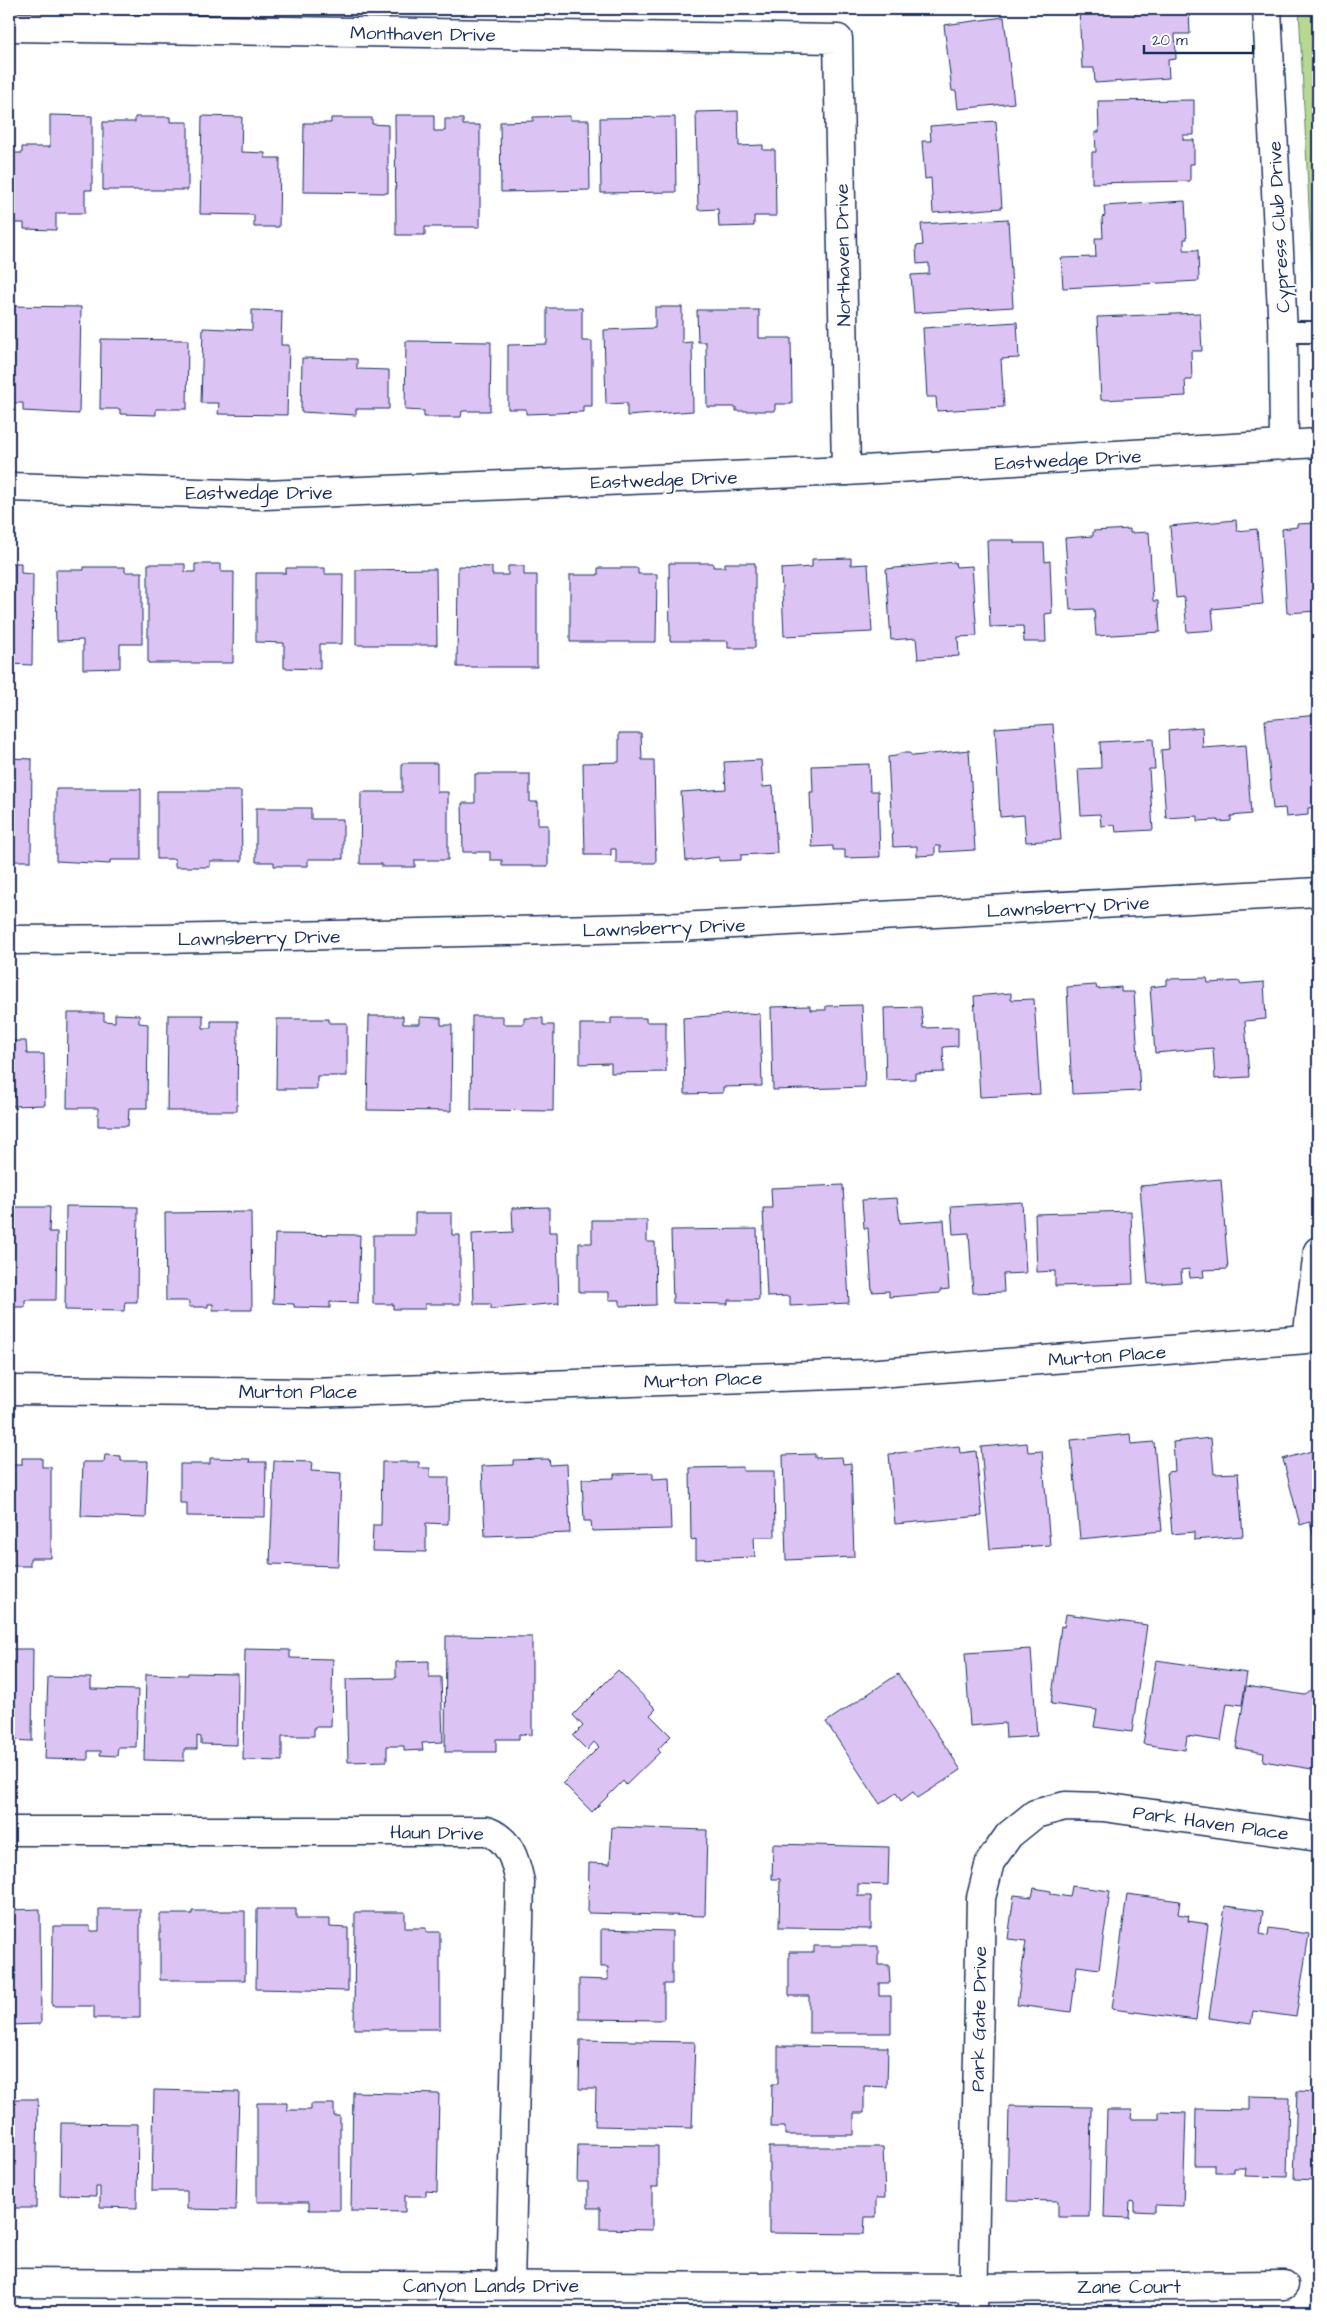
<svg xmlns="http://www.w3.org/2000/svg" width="1327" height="2321" viewBox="0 0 1327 2321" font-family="'Architects Daughter',sans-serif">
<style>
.green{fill:#b6d891;stroke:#688478}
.building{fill:#dbc4f4;stroke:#1b2f5e}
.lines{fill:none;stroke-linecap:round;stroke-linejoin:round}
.service-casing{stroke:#1b2f5e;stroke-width:24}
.minor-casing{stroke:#1b2f5e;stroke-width:31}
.service{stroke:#fff;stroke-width:20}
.minor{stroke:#fff;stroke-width:28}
.labels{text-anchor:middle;stroke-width:4;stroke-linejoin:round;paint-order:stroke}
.street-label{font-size:19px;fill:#1b2f5e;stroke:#fff}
</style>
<rect width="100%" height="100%" fill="#fff"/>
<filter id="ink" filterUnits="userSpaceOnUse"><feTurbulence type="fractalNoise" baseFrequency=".02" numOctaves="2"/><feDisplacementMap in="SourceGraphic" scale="10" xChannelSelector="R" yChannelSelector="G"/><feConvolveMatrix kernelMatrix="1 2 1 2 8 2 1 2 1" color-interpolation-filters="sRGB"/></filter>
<g filter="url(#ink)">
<path class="green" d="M1299,9h19v376z"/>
<g class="building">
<path d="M1079,9h110l1,25h-15l1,25 -8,1 1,18 -74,5 -1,-15h-12z"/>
<path d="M1004,17l10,86 -56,6 -2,-18h-4l-8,-66z"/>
<path d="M1194,100v35h-11v5h11v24h-4v17l-98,2v-31h4l-1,-20h4l-1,-31z"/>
<path d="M738,111l1,35 24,-1v5h12l1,66h-22v10l-35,1 -1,-18 -20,1 -2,-98z"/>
<path d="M50,115l42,1v74h-7v23h-29v17l-32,-1v-6h-15v-70h13v-6h28z"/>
<path d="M395,115h39v16h11v-12h18v6h17v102h-55v8h-29z"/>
<path d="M202,116l40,1 -1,35 24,1v5h15l-1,69h-25v-12l-54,-1z"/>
<path d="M570,116v4h19l1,70 -89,2 -1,-70 33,-1v-4z"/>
<path d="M135,117h35v5h18v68h-85v-68h32z"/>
<path d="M675,117l1,75 -75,1 -1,-75z"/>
<path d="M331,118h41v6l16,1v68l-85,-1 1,-69h27z"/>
<path d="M996,121l6,87 -69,5 -2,-35 -6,1 -3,-38h9l-1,-15z"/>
<path d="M1185,201l2,38h-3v11h14l1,31 -136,7 -2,-30 35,-1 -1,-19h8l-1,-21 3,-1 -1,-10z"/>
<path d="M1008,219l5,88 -99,6 -3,-38 18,-1v-11l-12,1 -1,-18 7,-1 -2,-21z"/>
<path d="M9,306l72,1 -2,107 -56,-3v-8h-11z"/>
<path d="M655,307h27v36l10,-1 1,69 -66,5v-13l-21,1 -2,-74 51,-2z"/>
<path d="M547,308h35v33h10v65h-9v6l-57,2v-5h-18v-64l39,-1z"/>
<path d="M252,310l30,1 -1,34h8l-2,70 -69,-1 1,-11h-18l2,-75 49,2z"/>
<path d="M697,310h62v28h32l1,66h-17v7h-39v-4h-29l-1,-65h-8z"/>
<path d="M1200,313l2,38h-11l1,29h-7l1,16 -85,4 -4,-83z"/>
<path d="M1017,322l2,36 -18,1 3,48 -67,4 -1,-14h-9l-4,-69z"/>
<path d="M101,339l87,1 -1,69h-31v6l-36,-1v-5h-20z"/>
<path d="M406,341l85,1 -1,69h-28l-1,6h-37v-6l-19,-1z"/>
<path d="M302,358l55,1v10l32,1v39h-33v6l-55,-3z"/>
<path d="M1236,520l1,11 20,-2 6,75 -51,5 2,21 -27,2 -3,-35 -8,1 -6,-72z"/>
<path d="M1317,523l1,88 -31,2 -5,-84 15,-2v-3z"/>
<path d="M1130,529v4l19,-1 4,69h5l2,31 -64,4 -2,-27 -24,1 -5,-72 28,-2v-5z"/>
<path d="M987,540h27v3h30l1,19 5,-1 2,52 -7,1 1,28h-22l-1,-16 -33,1z"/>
<path d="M851,558v7l17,-1 4,68 -88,4 -3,-67 31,-2v-8z"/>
<path d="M955,562l1,5 16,-1 5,70 -19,1 1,19 -41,3 -2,-21 -25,2 -5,-71z"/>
<path d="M9,563h12v10l12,1 -1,91 -23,-1z"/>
<path d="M669,563h44v4h12v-4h30v85h-27v-7h-58z"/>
<path d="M148,564h37v8h10v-8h26v8h13l-1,91h-85z"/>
<path d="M458,566l34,1v8h16v-9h16v9h13v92h-80z"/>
<path d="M84,567h41v5h17v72h-22v24l-37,1v-29l-26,1 -1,-71h28z"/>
<path d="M286,568h39v6h18l-1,70h-22v25l-36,-1v-25l-28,-1v-69h30z"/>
<path d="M598,568h40v6h19l-1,68h-86v-67h28z"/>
<path d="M436,569l1,76h-81v-75z"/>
<path d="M1318,715v92l-10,1v7l-22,2 -1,-9 -12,1 -8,-89z"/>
<path d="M1053,724l8,116 -35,2 -2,-27 -24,2 -5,-89z"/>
<path d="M1202,727l1,21 43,-3 5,69 -20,2v5l-13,1v-2l-20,1v-5l-32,2 -5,-68 8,-1 -1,-19z"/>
<path d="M619,733h22l1,27h12l2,103h-40v-14h-5v6h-26l-2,-92 36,-1z"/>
<path d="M1153,739l2,30h-6l4,61 -37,2 -1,-7 -14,1 -1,-12 -19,1 -3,-46 23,-1 -1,-26z"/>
<path d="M969,750l6,100 -35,2v-6h-5v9l-18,1v-10l-24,1 -5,-90 8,-1 4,-3h9l4,3z"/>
<path d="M9,758l23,1 -1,102h-22z"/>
<path d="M761,760l2,27 10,-1 4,67 -36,2v5l-22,1v-4l-33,4 -5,-69 45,-3 -2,-27z"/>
<path d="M402,763h35v29h11v68h-33v7h-33v-3h-22l1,-72h41z"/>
<path d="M869,764l1,27h8l2,66 -35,1v-8h-12v-4l-21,1 -2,-55h3l-1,-26z"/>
<path d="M475,774h55v28h8v23h10v41h-46v-6h-12v-8h-27l-1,-49h13z"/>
<path d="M56,789h85v71h-31v4l-54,-3z"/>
<path d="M157,791h84l1,70h-32v6h-35v-8h-18z"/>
<path d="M256,808h55v11h32v40h-35v7h-34v-4h-18z"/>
<path d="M1207,978l1,5 32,-2v3l24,-2 2,37 -21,2 4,56 -34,2 -2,-31 -58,5 -5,-66 17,-2v-6z"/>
<path d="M1096,985l1,4 24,-2v5h13l6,99 -68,3 -5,-107z"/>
<path d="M1011,993v7l23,-1 6,95 -60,3 -6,-101z"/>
<path d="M862,1005l3,82 -92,3 -2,-83 39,-1v4h16v-4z"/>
<path d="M9,1006h2v35h15l1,13h17l1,51 -36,1z"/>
<path d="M921,1007l2,21 35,-1v19l-15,1 1,25 -29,1v6l-29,1 -2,-72z"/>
<path d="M68,1013h36v8l11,1v-8l24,1v8l9,1 -1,84h-18l-1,18h-30v-18h-31z"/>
<path d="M748,1013l12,1 2,72 -39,1v6l-38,1 -2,-76z"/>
<path d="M168,1015h35v13h8v-7h27l-1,90h-70z"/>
<path d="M369,1016h34v8h17v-7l21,1v7h11l-1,86 -84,-1z"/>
<path d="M472,1016h31v8h21v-6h19v7h11l-1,86 -82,-1z"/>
<path d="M611,1018h35v4h20v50l-55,1v-10l-31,1v-40h31z"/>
<path d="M277,1019h52v4h18v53h-30v13h-41z"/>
<path d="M1221,1179l7,90 -25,1 1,7 -14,1 -1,-9 -8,1 1,12 -34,2 -8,-98z"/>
<path d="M843,1185l6,118 -59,3v-10l-23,1 -4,-89h9l-1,-20z"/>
<path d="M897,1198l3,25 44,-3 5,69 -9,1v3l-51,4v-6l-17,1 -4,-64h-4l-2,-28z"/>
<path d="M1022,1202l4,71 -23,1 1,18 -31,1 -4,-60 -16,1 -2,-28z"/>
<path d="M66,1206l72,1 -1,95h-12l-1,9 -59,-1z"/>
<path d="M13,1207h37l-1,25h8l-1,68h-31v7h-16v-75h4z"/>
<path d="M549,1207v25h8l2,71 -68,6v-5h-17l-2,-70 41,-2 -1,-24z"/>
<path d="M1131,1211l2,73 -78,2v-15l-18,1 -2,-58z"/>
<path d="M251,1212l1,98h-39v-6h-5v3h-19v-6h-23l-1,-88z"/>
<path d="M415,1213h37v22h8v69h-35v5h-32v-5h-20v-69h42z"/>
<path d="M592,1220h55v22h8l1,63 -36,1v-6h-11v-8h-30v-49h13z"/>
<path d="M757,1229l2,71h-31v4l-55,-1 -2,-73z"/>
<path d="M275,1234l85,1 -2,68 -28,-1v6l-36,-1v-3l-21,-1z"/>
<path d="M1130,1434l1,10 23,-2 8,89 -82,8 -9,-99z"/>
<path d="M1211,1438l3,36 24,-1 5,63 -49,4v-8l-22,2 -5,-62 8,-1 -2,-29z"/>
<path d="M1027,1443l1,9 14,-1 8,94 -60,4 -9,-102z"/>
<path d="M1318,1444v106h-1l-7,-28 -10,3 -17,-66 32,-9 -1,-5z"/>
<path d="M959,1446l1,7 16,-2 6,65 -87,8 -6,-70z"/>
<path d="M815,1454v4l27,-1 1,7 8,-1 3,94 -68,3 -3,-105z"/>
<path d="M105,1455l16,1v5h27l-2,57 -65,-2 2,-54h21z"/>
<path d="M22,1458h20v9h9v91h-21v8h-21v-101h13z"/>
<path d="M210,1458l40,1 -1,3h17l-1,55 -78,-1v-13h-7v-39h30z"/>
<path d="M549,1459l1,6 17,-1 3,69 -85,3 -3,-70 31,-1v-5z"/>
<path d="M274,1461l38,1 -1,9 30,2 -3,93 -68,-2z"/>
<path d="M382,1462h37v6h11v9h19l-1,47 -22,-1v29l-54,-1 1,-26h8z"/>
<path d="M743,1467v4h31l1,66h-21l1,20 -59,2v-20l-5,1 -1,-72z"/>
<path d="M653,1473v6l16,-1 2,51 -79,2 -1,-10h-7l-2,-42 32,-1v-4z"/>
<path d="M1066,1614l81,11 -15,107 -38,-5 3,-17 -46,-6 10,-78 3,1z"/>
<path d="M446,1636l86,1v98l-13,-1v5h-23v13h-51z"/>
<path d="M9,1649h24l-1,92 -23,-1z"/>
<path d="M245,1649l45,1v8l43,1 -2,68h-17v9h-32v25l-39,-1z"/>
<path d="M1031,1649l6,87 -31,2 -1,-15 -35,3 -5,-73z"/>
<path d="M1156,1660l91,13 -5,32 -15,-2 -6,38 -34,-5 -2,14 -42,-6z"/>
<path d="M429,1661v16h12l2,65 -21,1 1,7 -19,1v-5h-17v15l-39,1 -2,-83 50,-1v-16z"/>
<path d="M618,1670l38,39 -6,6 21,21 -13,13 2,3 -34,33 -3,-4 -31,31 -29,-29 36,-36 -5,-5 -7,8 -14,-14 10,-10 -10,-11z"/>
<path d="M188,1673l50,1 -1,71 -36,-1v-7l-4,-1v13h-13v12l-40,-1 2,-86 42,1z"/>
<path d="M898,1674l63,96 -43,28 -5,-6 -12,9 -5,-8 -16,11 -54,-82z"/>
<path d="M48,1677l43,1v11l47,1 -2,57h-18l-1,9 -17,-1 1,-4h-13v9l-43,-1z"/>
<path d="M1246,1686l59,9 6,-4 7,1v78l-55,-9 1,-8 -28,-5z"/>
<path d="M612,1827l95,3 -2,86 -117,-3 1,-50 21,1z"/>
<path d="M773,1844l116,3 -1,38 -30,-1v12h13v33l-92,-1 1,-49h-8z"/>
<path d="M1072,1886l38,5 -11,78 -22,-3 -6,46 -54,-7 9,-64 -18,-2 6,-44 18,2 2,-9 17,3v3l19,3z"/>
<path d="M1127,1894l53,7 -2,13 11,2 -1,5 20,3 -12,96 -84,-11z"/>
<path d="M1225,1906l38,5 -3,23 8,2 1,-8 40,6 -13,83 -43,-6 -2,13 -42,-6z"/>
<path d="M40,1909l1,115 -32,1v-115z"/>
<path d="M99,1909h41v109h-46v-12h-42l1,-80h37v5h9z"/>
<path d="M257,1909h39v10h34v8l18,1v63l-92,-2z"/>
<path d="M192,1911h53v69h-85v-66h32z"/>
<path d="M355,1912h50v16h21v4h14v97h-86z"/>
<path d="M601,1929l71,2v53h-8v36l-85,-1v-40l29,1v-13h-7z"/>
<path d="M814,1946h64v19h11l1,18h-11v13h12v37h-82v-37h-20v-44h25z"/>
<path d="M1318,1960v39l-5,-1z"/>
<path d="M580,2040l115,2 -3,86 -97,-2 1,-37h-17z"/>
<path d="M778,2046l110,1 -1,40 -23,-1v27h-10v22h-69v-8h-14l1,-43h6z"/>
<path d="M154,2090l85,2 -3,118 -49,-1v-18h-35z"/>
<path d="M1297,2091l21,1v88l-24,-1z"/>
<path d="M353,2092l86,2 -2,98 -11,-1v5h-21v16l-54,-1z"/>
<path d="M1249,2096l40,1 -2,80 -42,-1 1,-8h-13v4h-18v-7h-20l1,-56 53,1z"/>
<path d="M9,2099h29l-2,109h-27z"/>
<path d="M257,2103h30v7h24v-6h23v12h6v94h-31v-8h-52z"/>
<path d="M1009,2106l82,1 -2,110h-31v-16l-51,-1z"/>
<path d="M1107,2110h25l-1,9h28v-7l27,1 -3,93 -28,-1v7l-21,-1v-9l-4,-1 -1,17 -25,-1z"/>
<path d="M61,2123l77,1 -1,84 -37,-1v-20h-4v9l-36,-1z"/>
<path d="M578,2145l80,1v41h-6v43l-52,-1v-21h-12v-26h-11z"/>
<path d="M769,2147h114l2,51h-9v19h-11l-1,17 -95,-1z"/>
</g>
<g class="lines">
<defs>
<path id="service" d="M1283,332h35"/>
<g id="minor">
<path d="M1267,9l16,323 1,114"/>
<path d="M9,27l829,12 8,432"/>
<path d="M9,487l256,8 581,-24 472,-28"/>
<path d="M9,940l154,-1 517,-12 638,-35"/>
<path d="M9,1390l302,3 555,-19 441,-35 11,-88"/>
<path d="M9,1831h478c23,9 28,28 33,51l-10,403"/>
<path d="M9,2283l965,5 310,-3"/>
<path d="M973,2312l8,-414 9,-36 19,-27 26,-21 30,-8 38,1 215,30"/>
</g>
</defs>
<use href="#service" class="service-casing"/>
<use href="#minor" class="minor-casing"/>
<use href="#service" class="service"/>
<use href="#minor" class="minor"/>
</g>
</g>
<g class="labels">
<g class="street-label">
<text transform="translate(423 33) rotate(1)" y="7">Monthaven Drive</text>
<text transform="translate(1278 227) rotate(-93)" y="7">Cypress Club Drive</text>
<text transform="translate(842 255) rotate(-91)" y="7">Northaven Drive</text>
<text transform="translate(1068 459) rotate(-3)" y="7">Eastwedge Drive</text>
<text transform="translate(664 479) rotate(-2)" y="7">Eastwedge Drive</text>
<text x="259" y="499">Eastwedge Drive</text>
<text transform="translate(1068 906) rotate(-3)" y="7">Lawnsberry Drive</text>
<text transform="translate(664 927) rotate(-2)" y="7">Lawnsberry Drive</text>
<text transform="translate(259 937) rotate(-1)" y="7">Lawnsberry Drive</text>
<text transform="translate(1107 1355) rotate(-4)" y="7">Murton Place</text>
<text transform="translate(703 1379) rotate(-2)" y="7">Murton Place</text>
<text x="298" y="1398">Murton Place</text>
<text transform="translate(1211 1822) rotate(8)" y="7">Park Haven Place</text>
<text transform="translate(437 1832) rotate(1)" y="7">Haun Drive</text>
<text transform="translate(978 2019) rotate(-89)" y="7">Park Gate Drive</text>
<text x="491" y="2292">Canyon Lands Drive</text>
<text x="1129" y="2293">Zane Court</text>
</g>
</g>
<rect width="1327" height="2321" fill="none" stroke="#fff" stroke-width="30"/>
<rect x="15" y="15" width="1297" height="2291" fill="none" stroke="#1b2f5e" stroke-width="2" filter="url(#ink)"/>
<path d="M1144 45v8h109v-8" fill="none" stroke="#1b2f5e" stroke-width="2.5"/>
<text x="1152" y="45" font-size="15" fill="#1b2f5e" stroke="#ffffff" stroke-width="4" paint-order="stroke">20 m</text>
</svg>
